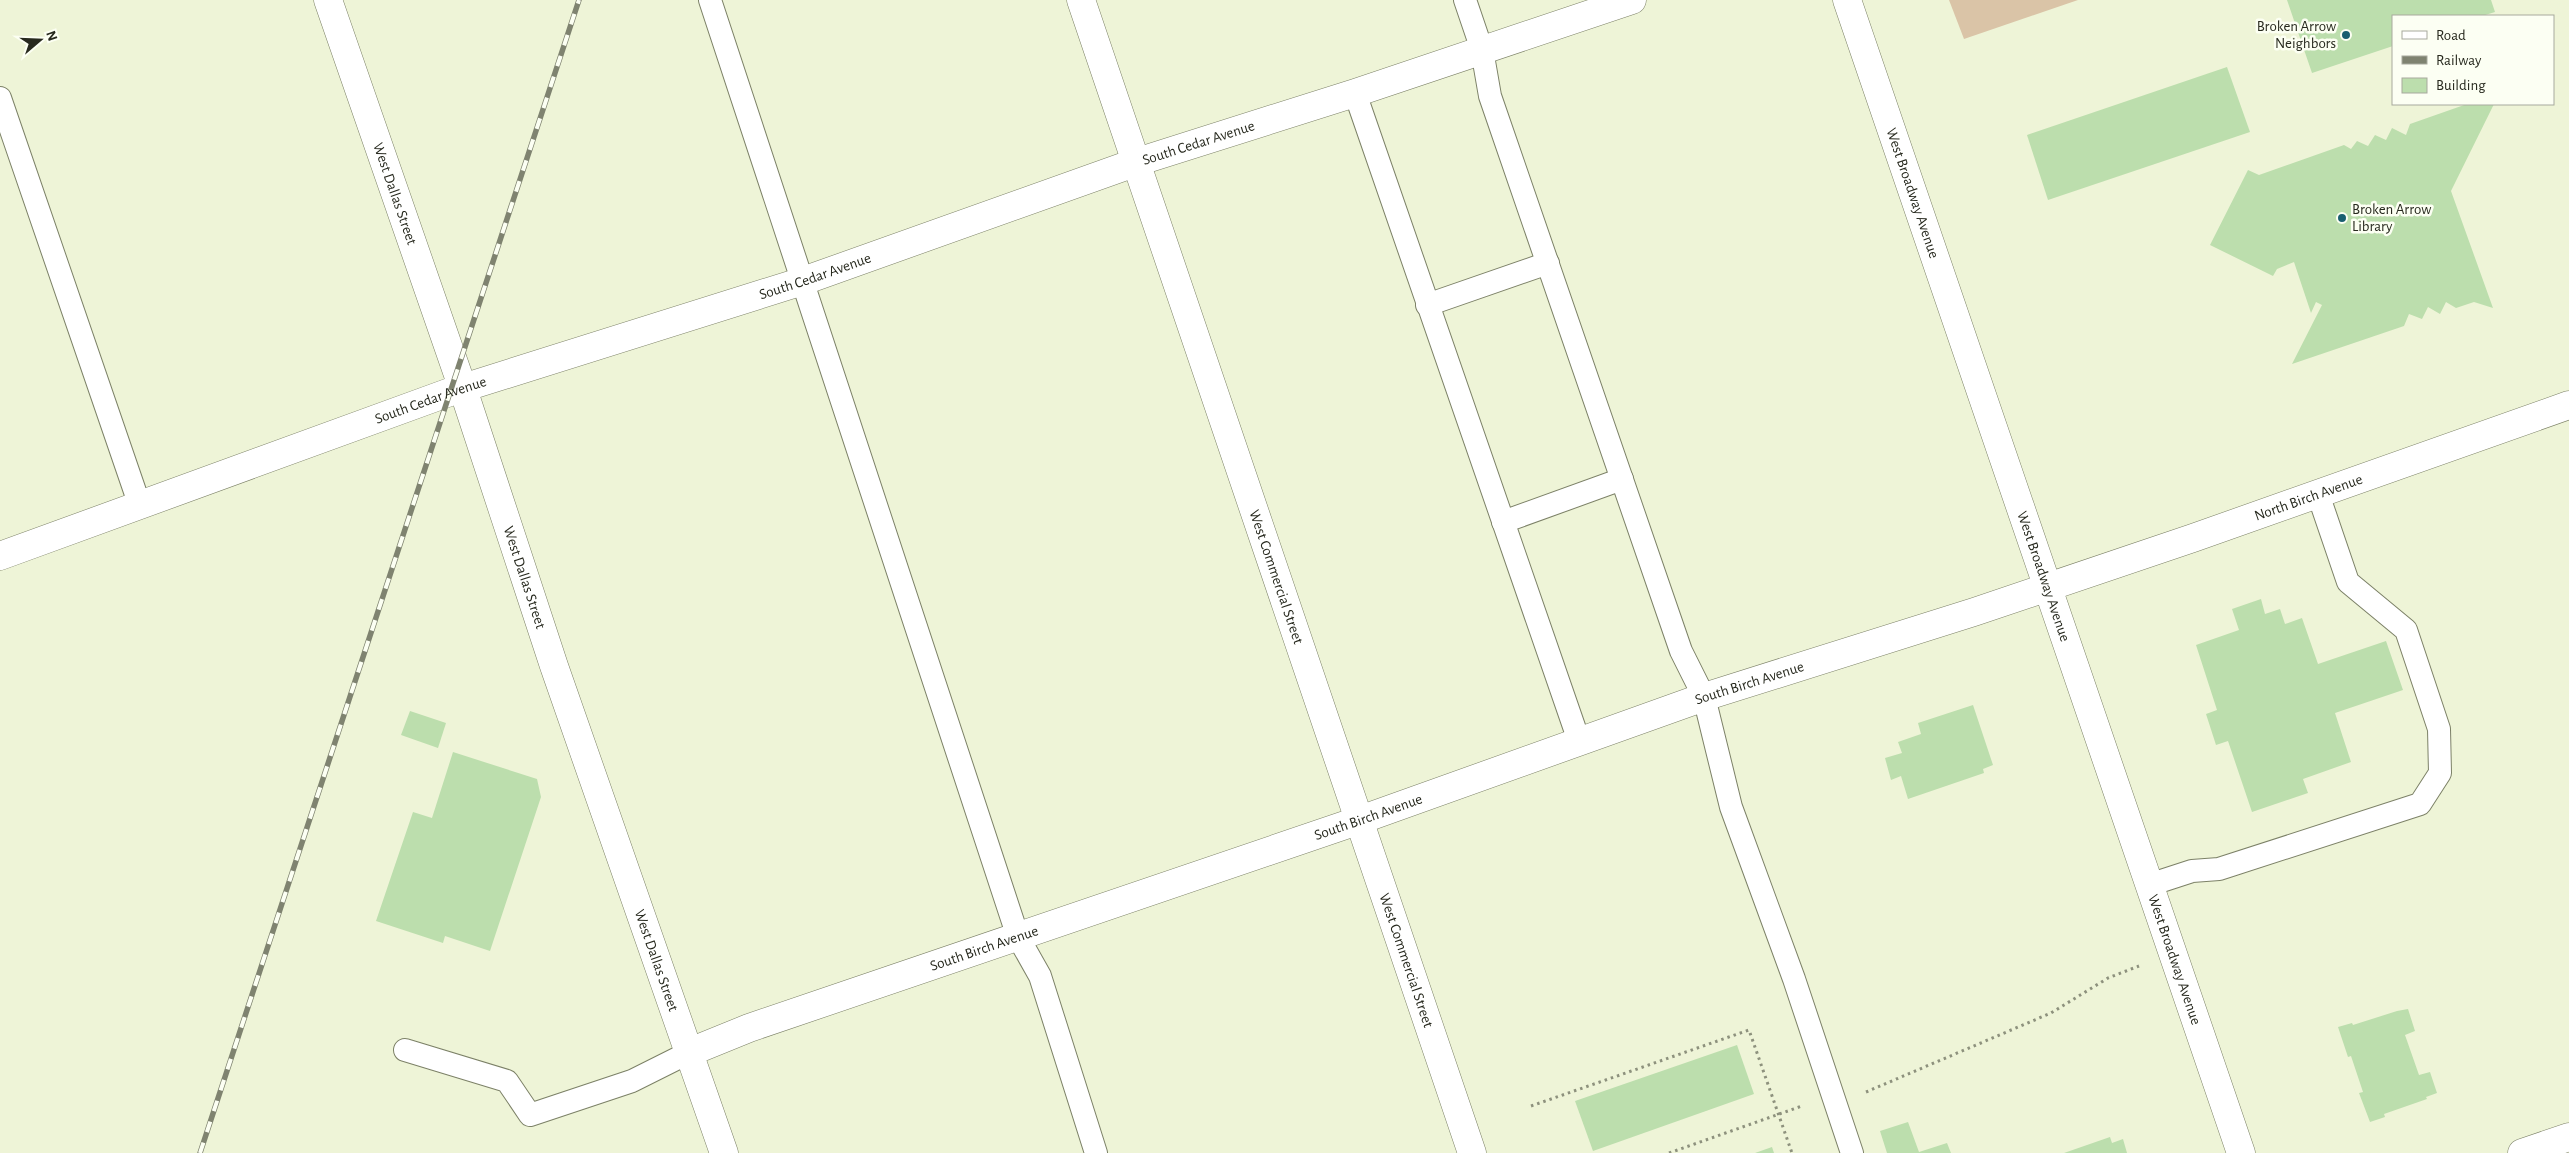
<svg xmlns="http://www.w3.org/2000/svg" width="2569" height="1153" viewBox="0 0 2569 1153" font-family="'Alegreya Sans',sans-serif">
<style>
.green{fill:#dac4a7}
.building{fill:#bcdead}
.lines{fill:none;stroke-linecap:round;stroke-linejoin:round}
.lane-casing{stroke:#7c8167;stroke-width:24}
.street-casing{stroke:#7c8167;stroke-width:29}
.secondary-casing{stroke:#7c8167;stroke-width:29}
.path{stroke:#8d917d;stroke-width:3;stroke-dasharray:2.5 4;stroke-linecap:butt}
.lane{stroke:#fff;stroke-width:22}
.street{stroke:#fff;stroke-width:28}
.secondary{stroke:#fff;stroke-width:28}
.rail-casing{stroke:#7f8370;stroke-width:5.5}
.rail{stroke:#fcfff3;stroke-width:4;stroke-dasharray:11;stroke-linecap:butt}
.poi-dot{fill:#195f70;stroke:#fcfff3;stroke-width:2}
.labels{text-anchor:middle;stroke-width:5;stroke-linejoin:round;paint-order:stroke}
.poi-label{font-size:15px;fill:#27291e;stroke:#fcfff3;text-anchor:end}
.street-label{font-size:15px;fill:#27291e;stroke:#fcfff3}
</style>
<rect width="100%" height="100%" fill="#eef4d7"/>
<path class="green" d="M1949,0h129l-114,39z"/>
<g class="building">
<path d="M2287,0h204l4,12 -13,4h-89v30l-81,27z"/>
<path d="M2227,67l23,65 -202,68 -21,-65z"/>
<path d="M2467,104h27l-43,87 42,117 -19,-6 -18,6 -10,-6 -6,12 -12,-7 -6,12 -13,-5 -5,12 -112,38 30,-59 -6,-3 -5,11 -17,-51 -17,7 -4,7 -63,-31 38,-75 11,5 85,-30 7,4 6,-8 11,5 7,-11 11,5 6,-12 14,7 4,-11z"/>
<path d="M2261,599l4,15 15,-5 5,15 17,-6 16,46 68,-23 17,49 -68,23 16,49 -48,17 5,14 -56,19 -24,-71 -12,4 -10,-31 11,-4 -21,-65 43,-15 -7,-21z"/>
<path d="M1973,705l20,60 -10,4 1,4 -76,26 -7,-23 -10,4 -6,-22 17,-5 -4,-11 23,-8 -3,-11z"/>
<path d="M410,711l36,12 -8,25 -37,-13z"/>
<path d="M453,752l84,27 4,18 -51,154 -45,-15 -2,7 -67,-22 37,-109 19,6z"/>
<path d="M2408,1009l7,22 -10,4 14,40 11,-3 7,21 -11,4 1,2 -43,15 1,3 -15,5 -11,-29 4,-1 -12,-36 -3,1 -10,-30 14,-4 1,2 44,-14z"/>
<path d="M1737,1045l17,49 -161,57 -18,-50z"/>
<path d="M1908,1122l11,30 28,-9 4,10h-64l-7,-22z"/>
<path d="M2110,1137l2,6 11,-4 4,14h-63z"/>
<path d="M1772,1147l2,6h-19z"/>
</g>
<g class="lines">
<defs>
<g id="lane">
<path d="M710,0l308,937 22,39 56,177"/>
<path d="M1465,0l17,50 8,46 191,555 23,46 27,110 63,172 58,174"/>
<path d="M1355,93l224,648"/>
<path d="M0,98l140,408"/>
<path d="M1427,305l121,-42"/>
<path d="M1503,522l119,-43"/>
<path d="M2149,885l43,-14 27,-2 201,-65 20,-31 -1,-44 -33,-99 -58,-48 -30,-88"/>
<path d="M405,1050l102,31 23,34 102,-34 58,-29"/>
</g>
<g id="street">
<path id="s1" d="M1081,0l391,1153"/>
<path id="s2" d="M0,556l450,-164 353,-111 334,-119 218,-69 277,-93"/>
<path id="s3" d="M690,1052l59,-24 611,-208 344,-123 270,-85 219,-74 376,-133"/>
<path d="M2522,1153l47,-16"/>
</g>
<g id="secondary">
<path id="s4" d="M328,0l135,389 91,277 170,487"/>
<path id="s5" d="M1847,0l394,1153"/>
</g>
</defs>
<use href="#lane" class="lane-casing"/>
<use href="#street" class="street-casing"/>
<use href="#secondary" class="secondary-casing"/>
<g class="path">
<path d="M1866,1092l185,-79 57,-35 31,-12"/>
<path d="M1531,1106l218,-76 43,123"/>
<path d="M1669,1153l133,-47"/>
</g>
<use href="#lane" class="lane"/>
<use href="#street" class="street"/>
<use href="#secondary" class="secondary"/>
<defs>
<path id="rail" d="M200,1153l379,-1153"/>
</defs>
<use href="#rail" class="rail-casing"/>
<use href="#rail" class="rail"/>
</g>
<g class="poi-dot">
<circle cx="2346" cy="35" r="5"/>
<circle cx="2342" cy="218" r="5"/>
</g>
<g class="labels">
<g class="poi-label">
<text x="2336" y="31">Broken Arrow<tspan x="2336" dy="17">Neighbors</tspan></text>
<text x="2352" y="214" text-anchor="start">Broken Arrow<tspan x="2352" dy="17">Library</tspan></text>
</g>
<g class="street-label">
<text dy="5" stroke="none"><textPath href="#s2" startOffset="1268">South Cedar Avenue</textPath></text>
<text dy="5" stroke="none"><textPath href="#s4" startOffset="205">West Dallas Street</textPath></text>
<text dy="5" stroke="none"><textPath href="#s5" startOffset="204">West Broadway Avenue</textPath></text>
<text dy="5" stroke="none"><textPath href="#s2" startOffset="862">South Cedar Avenue</textPath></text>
<text dy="5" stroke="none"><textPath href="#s2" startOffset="458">South Cedar Avenue</textPath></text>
<text dy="5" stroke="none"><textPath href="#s3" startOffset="1711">North Birch Avenue</textPath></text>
<text dy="5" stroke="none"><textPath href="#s1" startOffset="609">West Commercial Street</textPath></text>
<text dy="5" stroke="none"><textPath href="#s4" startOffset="610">West Dallas Street</textPath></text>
<text dy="5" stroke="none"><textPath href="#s5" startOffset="609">West Broadway Avenue</textPath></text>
<text dy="5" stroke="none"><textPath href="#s3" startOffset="1122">South Birch Avenue</textPath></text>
<text dy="5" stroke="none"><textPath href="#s3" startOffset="718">South Birch Avenue</textPath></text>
<text dy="5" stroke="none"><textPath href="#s3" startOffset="312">South Birch Avenue</textPath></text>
<text dy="5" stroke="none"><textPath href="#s4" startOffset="1015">West Dallas Street</textPath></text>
<text dy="5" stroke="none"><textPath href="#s1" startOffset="1014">West Commercial Street</textPath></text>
<text dy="5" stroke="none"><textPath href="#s5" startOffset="1014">West Broadway Avenue</textPath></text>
</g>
</g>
<rect x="2392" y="15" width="162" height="90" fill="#fcfff3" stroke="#a7a99e"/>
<rect x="2402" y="31" width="25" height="8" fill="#ffffff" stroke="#a7a99e"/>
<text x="2436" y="40" font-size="15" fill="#27291e">Road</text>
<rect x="2402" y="56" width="25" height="8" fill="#7f8370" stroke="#a7a99e"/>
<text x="2436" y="65" font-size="15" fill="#27291e">Railway</text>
<rect x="2402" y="78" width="25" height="15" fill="#bcdead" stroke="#a7a99e"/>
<text x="2436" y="90" font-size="15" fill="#27291e">Building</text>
<g transform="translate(40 40) rotate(71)" stroke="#fcfff3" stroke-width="4" paint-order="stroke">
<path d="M0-4L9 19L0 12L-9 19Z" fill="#27291e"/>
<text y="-8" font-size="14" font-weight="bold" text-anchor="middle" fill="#27291e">N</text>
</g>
</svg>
